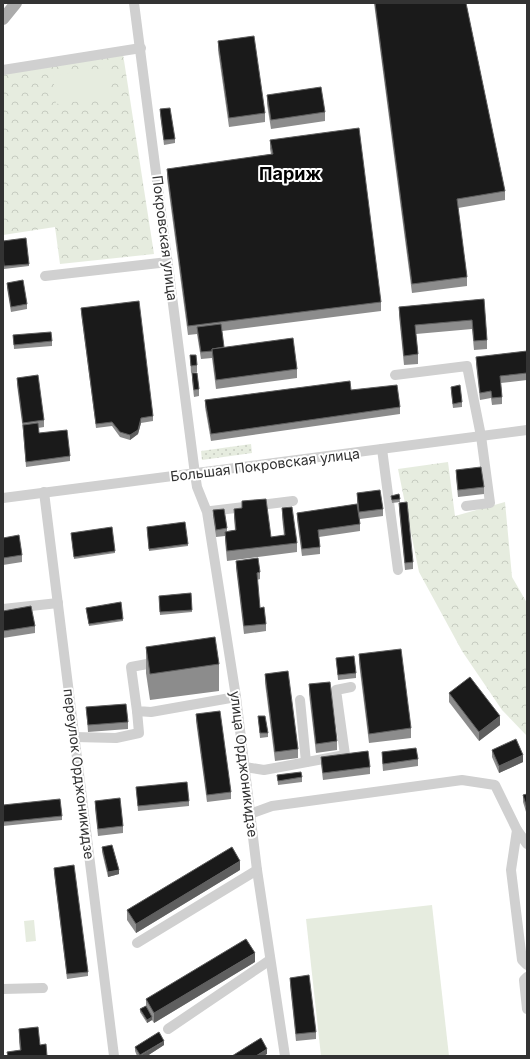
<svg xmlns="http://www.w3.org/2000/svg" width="530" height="1059" viewBox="0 0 530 1059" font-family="Inter,sans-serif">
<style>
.grass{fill:url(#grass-dots)}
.forest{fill:url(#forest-crowns)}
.pitch{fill:#e6ecdf}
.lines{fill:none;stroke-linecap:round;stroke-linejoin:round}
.minor{stroke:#d0d0d0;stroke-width:10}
.major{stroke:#ababab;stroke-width:12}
.wall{fill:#8c8c8c}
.shaded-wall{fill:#5f5f5f}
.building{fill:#1a1a1a;stroke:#5f5f5f}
.labels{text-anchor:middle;stroke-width:4;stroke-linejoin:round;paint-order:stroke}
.street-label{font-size:14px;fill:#333;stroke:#fff}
.district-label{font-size:18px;font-weight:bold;fill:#000;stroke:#fff}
</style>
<defs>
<pattern id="grass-dots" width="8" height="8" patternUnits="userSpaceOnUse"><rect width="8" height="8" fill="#e6ecdf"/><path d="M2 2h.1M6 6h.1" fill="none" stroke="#c6cbc0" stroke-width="1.8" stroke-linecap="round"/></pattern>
<pattern id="forest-crowns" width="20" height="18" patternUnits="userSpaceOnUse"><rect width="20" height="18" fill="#e6ecdf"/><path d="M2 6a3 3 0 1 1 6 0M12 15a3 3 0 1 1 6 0" fill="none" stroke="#c6cbc0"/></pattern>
</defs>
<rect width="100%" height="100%" fill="#fff"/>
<path class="grass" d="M251,444l1,9 -50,7 -1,-9z"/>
<g class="forest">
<path d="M123,54l31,200 -94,10 -5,-37 -52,8v-163z"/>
<path d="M448,462l7,54 50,-14 7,75 15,26v133l-25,-26 -40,-59 -43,-79 -21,-103z"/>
</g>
<g class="pitch">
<path d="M108,68l4,29 -56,7 -3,-29z"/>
<path d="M432,905l17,151h-128l-15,-137z"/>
<path d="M34,920l2,21 -10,1 -2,-21z"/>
</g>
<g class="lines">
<g class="minor">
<path d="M134,3l61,471 2,13 10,25 29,185 21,173 28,186"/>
<path d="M3,70l138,-22"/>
<path d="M45,276l123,-14"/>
<path d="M395,375l72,-9 14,70 9,67 -24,3"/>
<path d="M382,449l16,121"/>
<path d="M44,492l70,564"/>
<path d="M3,498l524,-68"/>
<path d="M211,511l82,-10"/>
<path d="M3,609l55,-6"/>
<path d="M158,662l-27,5 6,44 14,1 85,-15"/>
<path d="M300,700l6,62"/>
<path d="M75,737l41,1 23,-5 -2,-22"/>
<path d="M245,767l19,3 81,-15 -9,-65 15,-3"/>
<path d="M250,814l22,-8 190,-26 33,5 22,45 10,14"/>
<path d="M517,830l-6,40 11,90 5,5"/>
<path d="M137,943l120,-73"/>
<path d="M527,977l-3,3 3,29"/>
<path d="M3,989l40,-1"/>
<path d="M168,1029l102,-69"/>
</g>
<path class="major" d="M3,19l13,-16"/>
</g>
<g class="wall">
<path d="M374,3h92l39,188v9l-47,8 9,69v9l-55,7z"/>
<path d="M218,41l47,72v9l-36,5 -11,-77z"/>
<path d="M267,95l58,17v9l-54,8 -4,-25z"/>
<path d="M160,109l15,30v4l-11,2 -4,-31z"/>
<path d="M270,140l111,162v9l-159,20 2,16 73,22v9l-81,11 -4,-31 -11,1 -4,-25 -9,1 -21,-157v-9l104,-15 -1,-5z"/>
<path d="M3,257l26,7v2l-25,3z"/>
<path d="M7,283l20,21v5l-16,3 -4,-24z"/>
<path d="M484,299l3,41v9l-13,1 -2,-21 -56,5 2,20v10l-14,1 -5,-49v-9z"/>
<path d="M81,308l72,108v5l-12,2 -3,11 -8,6 -10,-3 -8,-11 -16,2 -15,-115z"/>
<path d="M13,335l39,6v5l-38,3z"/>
<path d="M527,351v29l-26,3 1,14v7l-10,1 -1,-7 -11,2 -4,-36v-7z"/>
<path d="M190,355l7,10v7l-6,1z"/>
<path d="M192,373l7,16v7l-5,1 -2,-17z"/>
<path d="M17,378l27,42v7l-6,1 1,5 31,23v5l-44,6 -3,-37 -6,-45z"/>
<path d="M451,387l11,15v5l-9,1 -2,-17z"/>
<path d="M351,390l49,17v7l-189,27 -6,-34v-7z"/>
<path d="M456,470l28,17v7l-26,3 -2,-20z"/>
<path d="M357,493l26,16v7l-23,3v12l-41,6 1,10v7l-18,2 -5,-36v-7l60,-9z"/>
<path d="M399,494l1,8 -8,1 -1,-7z"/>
<path d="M399,503l14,59v7l-8,1 -6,-60z"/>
<path d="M282,508l15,35v9l-70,9 -2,-20v-5l-9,1 -3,-20v-7l14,18v3l8,-1 -1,-12v-9l37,28 13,-1 -2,-19z"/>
<path d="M147,529l41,15v2l-39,5z"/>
<path d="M71,533l44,18v2l-41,6z"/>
<path d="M3,538l19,17v7l-19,3z"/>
<path d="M236,561l24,11v7l-3,1 3,28 6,16v7l-22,3 -8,-66z"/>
<path d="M191,593l1,19 -32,3 -1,-19z"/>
<path d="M86,608l37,11v2l-34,5z"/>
<path d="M3,611l32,15v7l-32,5z"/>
<path d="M146,647l73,17v27l-69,9 -4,-27z"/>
<path d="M359,654l52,74v10l-42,5 -10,-80z"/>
<path d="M336,658l20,15v5l-18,2z"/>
<path d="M265,674l33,75v9l-23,3 -10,-78z"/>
<path d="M309,684l28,57v9l-21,3 -7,-59z"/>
<path d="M449,693l51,32 -21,16 -30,-39z"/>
<path d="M86,707l42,15v7l-40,3z"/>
<path d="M196,714l35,78v7l-24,3 -11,-81z"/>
<path d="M258,716l10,17v4l-8,1z"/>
<path d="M492,750l31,12 -24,11 -7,-16z"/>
<path d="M382,752l36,7v7l-35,5 -1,-12z"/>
<path d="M321,757l49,10v7l-47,6 -2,-16z"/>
<path d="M277,775l25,2v5l-24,3z"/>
<path d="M136,787l53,14v5l-51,5z"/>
<path d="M527,794v21l-4,-13v-7z"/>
<path d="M95,801l28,25v7l-25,3 -3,-28z"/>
<path d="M3,805l59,11v4l-59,6z"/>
<path d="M102,847l17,27 -11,3 -6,-25z"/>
<path d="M54,868l34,104v4l-21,3 -13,-106z"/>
<path d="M240,870l-104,63 -9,-13v-10z"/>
<path d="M255,962l-101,61 -2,-3 -5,3 -7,-11v-3l6,-3v-7z"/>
<path d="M290,978l26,54v7l-20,2 -6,-56z"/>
<path d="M19,1029l21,16 7,11h-40v-4l13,-2 -1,-8z"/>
<path d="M164,1045l-17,11h-10l-2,-5v-4z"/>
</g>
<g class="shaded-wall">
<path d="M141,418v5l-3,11 -8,6v-5z"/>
<path d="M500,716v9l-21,16v-9z"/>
<path d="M523,755v7l-24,11v-7z"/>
<path d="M240,861v9l-104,63v-9z"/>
<path d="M119,870v4l-11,3v-5z"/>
<path d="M255,953v9l-101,61v-10z"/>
<path d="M152,1017v3l-5,3v-3z"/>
<path d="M164,1041v4l-17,11h-7z"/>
<path d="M267,1049v5l-3,2h-8z"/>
</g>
<g class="building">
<path d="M375,3h91l39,188 -48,8 10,78 -55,7z"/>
<path d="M254,36l11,77 -36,5 -11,-77z"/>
<path d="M321,87l4,25 -54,8 -4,-25z"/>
<path d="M170,108l5,31 -11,1 -4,-31z"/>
<path d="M359,128l22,174 -193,24 -21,-157 106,-15 -3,-14z"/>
<path d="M26,238l3,26 -25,2 -1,-12v-13z"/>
<path d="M23,280l4,24 -16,3 -4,-24z"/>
<path d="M484,299l3,41 -13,1 -2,-21 -57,5 3,29 -14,2 -5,-49z"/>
<path d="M139,301l14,115 -12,2 -3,12 -8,5 -10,-3 -8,-10 -16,2 -15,-116z"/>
<path d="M221,324l3,23 -12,2v2l-11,1 -4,-25z"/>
<path d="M51,332l1,9 -38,4 -1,-10z"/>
<path d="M293,338l4,31 -81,11 -4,-31z"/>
<path d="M527,351v22l-27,3 2,21 -10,1 -1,-7 -11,2 -4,-36z"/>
<path d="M190,355h6l1,10 -6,1z"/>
<path d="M192,373h5l2,16 -5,1z"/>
<path d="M38,375l6,45 -21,3 -6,-45z"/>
<path d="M350,381l1,9 46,-5 3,22 -189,27 -6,-34z"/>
<path d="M460,385l2,17 -9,2 -2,-17z"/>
<path d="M38,423l1,10 28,-3 3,26 -44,6 -3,-37z"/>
<path d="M481,467l3,20 -26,3 -2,-20z"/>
<path d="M380,490l3,19 -24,3 -2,-19z"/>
<path d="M399,494l1,5 -8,1 -1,-4z"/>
<path d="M266,499l5,38 14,-2 -3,-27 10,-1 5,36 -70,8 -2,-19 11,-2 -2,-21 8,-1v-7z"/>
<path d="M407,502l6,60 -8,1 -6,-60z"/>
<path d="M357,504l3,20 -42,6 2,17 -18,2 -5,-36z"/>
<path d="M224,509l3,19 -11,2 -3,-20z"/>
<path d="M185,522l3,22 -39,5 -2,-22z"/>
<path d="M112,527l3,24 -41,6 -3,-24z"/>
<path d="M19,535l3,20 -19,3v-20z"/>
<path d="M258,558l2,14 -3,1 3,35 4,-1 2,17 -22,2 -8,-65z"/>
<path d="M191,593l1,17 -32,2 -1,-16z"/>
<path d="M121,602l2,17 -34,5 -3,-16z"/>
<path d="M31,606l4,20 -32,5v-20z"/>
<path d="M215,637l4,27 -69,10 -4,-27z"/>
<path d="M401,649l10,79 -42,6 -10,-80z"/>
<path d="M354,656l2,17 -18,2 -2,-17z"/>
<path d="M288,671l10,78 -23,3 -10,-78z"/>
<path d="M470,677l30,39 -21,16 -30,-39z"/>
<path d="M330,682l7,59 -21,3 -7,-60z"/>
<path d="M126,704l2,18 -40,3 -2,-18z"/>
<path d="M220,711l11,81 -24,3 -11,-81z"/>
<path d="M258,716h7l3,17h-8z"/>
<path d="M516,739l7,16 -24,11 -7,-16z"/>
<path d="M416,748l2,11 -35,5 -1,-12z"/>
<path d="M368,751l2,16 -47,6 -2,-16z"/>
<path d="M301,772l1,5 -24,4 -1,-6z"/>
<path d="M187,782l2,19 -51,5 -2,-19z"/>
<path d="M527,794v14l-4,-13z"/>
<path d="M120,798l3,28 -25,3 -3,-28z"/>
<path d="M60,799l2,17 -59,6v-17z"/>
<path d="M112,845l7,25 -11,2 -6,-25z"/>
<path d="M232,847l8,14 -104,63 -9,-14z"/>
<path d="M74,865l14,107 -21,2 -13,-106z"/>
<path d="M246,939l9,14 -101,60 -8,-14z"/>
<path d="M309,975l7,57 -20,2 -6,-56z"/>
<path d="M146,1006l6,11 -5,3 -7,-11z"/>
<path d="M38,1027l2,18 6,-1 1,12h-39l-1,-4 14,-2 -2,-21z"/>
<path d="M159,1032l5,9 -24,14 -5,-8z"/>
<path d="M261,1038l6,11 -11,7h-24z"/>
</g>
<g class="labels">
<g class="street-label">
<text transform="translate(165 238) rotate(83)" y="5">Покровская улица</text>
<text transform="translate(265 465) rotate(-7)" y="5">Большая Покровская улица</text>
<text transform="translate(244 764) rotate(83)" y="5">улица Орджоникидзе</text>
<text transform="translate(79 774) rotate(83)" y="5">переулок Орджоникидзе</text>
</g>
<g class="district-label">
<text x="290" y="180">Париж</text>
</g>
</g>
<rect width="530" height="1059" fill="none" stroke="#333333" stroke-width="8"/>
</svg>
